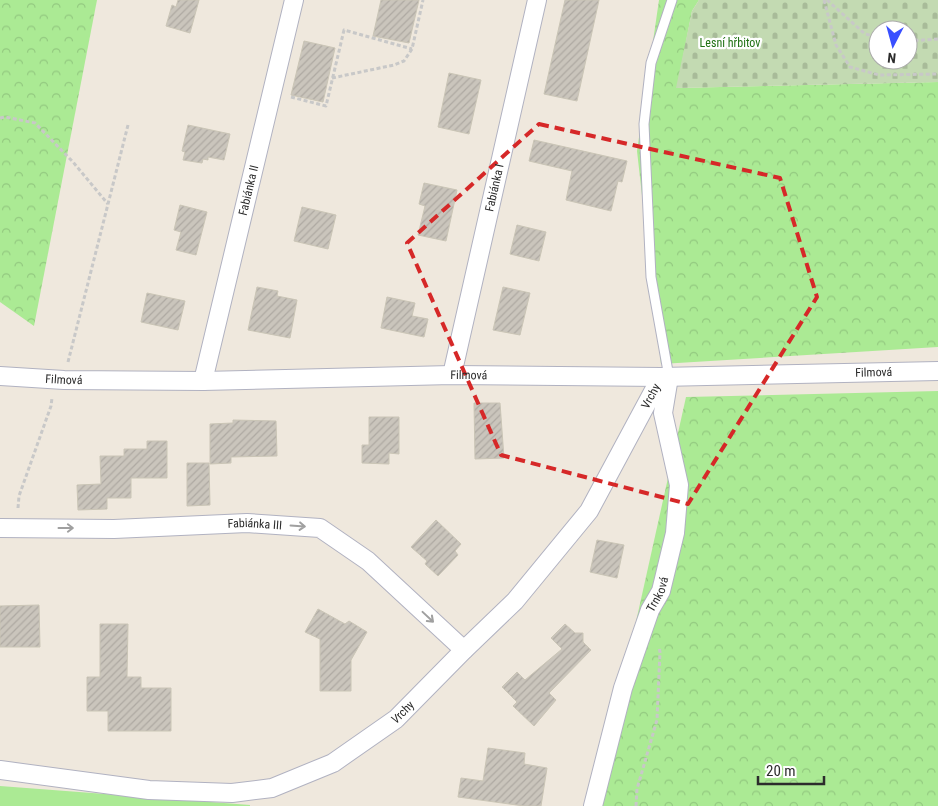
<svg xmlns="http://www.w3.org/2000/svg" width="938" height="806" viewBox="0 0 938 806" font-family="'Roboto Condensed',sans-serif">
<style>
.grass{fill:#abea94}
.forest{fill:url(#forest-crowns)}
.cemetery{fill:url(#cemetery-stones);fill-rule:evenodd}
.building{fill:url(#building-hatch);stroke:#cac5b6}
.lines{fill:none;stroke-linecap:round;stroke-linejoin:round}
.lane-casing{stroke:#b1b2c1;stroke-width:11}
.street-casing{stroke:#b1b2c1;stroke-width:20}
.path{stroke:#c8c8c8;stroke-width:3;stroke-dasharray:4 2.5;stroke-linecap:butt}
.lane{stroke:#fff;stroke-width:9}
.street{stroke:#fff;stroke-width:18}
.oneway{stroke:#a0a0a0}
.marked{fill:none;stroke:#d62828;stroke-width:4;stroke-dasharray:10 6;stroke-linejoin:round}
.labels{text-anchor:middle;stroke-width:4.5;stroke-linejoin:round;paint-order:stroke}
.park-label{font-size:12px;fill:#1f7113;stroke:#fff}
.street-label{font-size:12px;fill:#2c2c2c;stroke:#fff}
</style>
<defs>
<pattern id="forest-crowns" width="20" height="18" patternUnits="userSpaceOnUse" patternTransform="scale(1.25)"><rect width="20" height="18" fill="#abea94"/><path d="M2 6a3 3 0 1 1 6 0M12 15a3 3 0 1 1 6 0" fill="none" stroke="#93c980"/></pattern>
<pattern id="cemetery-stones" width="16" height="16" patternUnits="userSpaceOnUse" patternTransform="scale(1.25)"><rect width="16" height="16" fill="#c3dab2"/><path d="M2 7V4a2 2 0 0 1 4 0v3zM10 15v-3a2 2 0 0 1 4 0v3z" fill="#a8bb99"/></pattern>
<pattern id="building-hatch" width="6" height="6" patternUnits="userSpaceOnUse" patternTransform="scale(1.25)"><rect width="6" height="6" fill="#cac5bc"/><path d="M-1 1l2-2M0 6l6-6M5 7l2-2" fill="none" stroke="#aea9a2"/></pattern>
</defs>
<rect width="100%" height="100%" fill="#efe8dd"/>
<path class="grass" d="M0,786l250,19v1h-250z"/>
<g class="forest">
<path d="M0,0h97l-63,326 -34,-24z"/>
<path d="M659,0h40l-7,11 -15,77 261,-6v265l-277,17 -24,-213z"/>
<path d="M938,391v415h-343l91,-409z"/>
</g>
<path class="cemetery" d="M699,0h239v82l-262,6 16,-77zM878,30h30v30h-30z"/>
<g class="building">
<path d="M178,0h21l-9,33 -24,-7 6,-21 4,2z"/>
<path d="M381,0h38l-10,43 -36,-7z"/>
<path d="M565,0h34l-22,101 -33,-7z"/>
<path d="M304,41l31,7 -12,54 -32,-7z"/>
<path d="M449,73l32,7 -12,54 -31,-7z"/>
<path d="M188,125l42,9 -6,26 -16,-3v3l-5,-1 -1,4 -19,-3 2,-8 -3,-1z"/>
<path d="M534,140l93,21 -5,21 -4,-1 -7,30 -45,-11 6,-29 -43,-10z"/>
<path d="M424,183l33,7 -11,51 -28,-6 7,-29 -6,-2z"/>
<path d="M180,205l27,7 -11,43 -20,-5 5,-18 -7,-2z"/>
<path d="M302,207l34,8 -8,34 -34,-8z"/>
<path d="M517,225l29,7 -7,29 -29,-7z"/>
<path d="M257,287l21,4 -1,5 20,4 -7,38 -42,-8z"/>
<path d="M503,287l27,6 -10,42 -27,-5z"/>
<path d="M147,293l38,8 -7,29 -37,-8z"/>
<path d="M387,297l28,6 -3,13 16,3 -4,18 -43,-9z"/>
<path d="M474,403h26l4,55 -29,1z"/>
<path d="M369,417h30v37l-10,-1v11l-27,-1v-18h7z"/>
<path d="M233,420l43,1 1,35 -46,1v6l-21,1v-40l23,-1z"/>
<path d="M147,441h20v37h-36v20h-24v11l-29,1 -1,-25 24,-1 -1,-28h24v-7h23z"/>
<path d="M187,463h22l1,42 -23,1z"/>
<path d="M436,520l25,24 -6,7 3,4 -20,21 -13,-12 2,-3 -16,-14z"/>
<path d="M597,540l27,5 -7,33 -27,-6z"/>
<path d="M39,605l1,42h-40v-41z"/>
<path d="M318,609l27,15 4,-3 18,11 -16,28v31h-31v-52l-15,-7z"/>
<path d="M100,624h28l-1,53h14v11h30v43h-63v-20h-21v-34h13z"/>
<path d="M565,624l10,9h8v9l8,8 -42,43 7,7 -22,26 -21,-20 4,-4 -15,-15 15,-15 8,8 37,-31 -11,-11z"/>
<path d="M488,748l37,5 -1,11 23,4 -6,38h-17l-66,-9 3,-19 22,3z"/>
</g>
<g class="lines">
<defs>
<path id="lane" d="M669,377l-18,-100 -7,-153 7,-61 21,-63"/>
<g id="street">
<path id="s1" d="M452,375l85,-375"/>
<path id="s2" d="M0,376l64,4 139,1 249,-6 209,2 277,-6"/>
<path id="s3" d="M203,381l91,-381"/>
<path id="s4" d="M0,528l114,1 133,-6 73,5 48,33 96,89"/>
<path id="s5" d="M0,770l149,20 83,3 40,-5 61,-25 63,-44 68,-69 51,-49 74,-90 72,-134"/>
<path id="s6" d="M593,806l30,-118 27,-78 11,-19 14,-58 4,-48 -16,-72 6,-36"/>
</g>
</defs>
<use href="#lane" class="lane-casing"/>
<use href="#street" class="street-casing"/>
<g class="path">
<path d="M824,0l12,45 14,22 29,8 59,-1"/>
<path d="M827,0l38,34 13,3"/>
<path d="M908,41l30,-2"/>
<path d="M332,78l62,-13 10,-4 8,-12 11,-49"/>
<path d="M291,97l35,9 18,-76 68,19"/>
<path d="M0,118l5,-1 30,6 38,39 35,42"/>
<path d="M68,362l60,-237"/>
<path d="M18,508l1,-12 32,-90 1,-8"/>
<path d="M636,806l1,-17 20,-69 3,-68 -1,-5"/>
</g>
<use href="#lane" class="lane"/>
<use href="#street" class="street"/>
</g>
<defs><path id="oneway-shaft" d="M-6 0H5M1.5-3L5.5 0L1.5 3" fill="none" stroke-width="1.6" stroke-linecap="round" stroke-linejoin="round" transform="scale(1.25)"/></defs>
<g class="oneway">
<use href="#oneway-shaft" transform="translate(298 526) rotate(4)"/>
<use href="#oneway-shaft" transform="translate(66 528)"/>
<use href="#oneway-shaft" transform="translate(428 617) rotate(43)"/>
</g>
<path class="marked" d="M539,124l241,54 37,119 -129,207 -187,-49 -94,-212z"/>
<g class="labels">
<g class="park-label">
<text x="730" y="47">Lesní hřbitov</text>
</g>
<g class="street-label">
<text dy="4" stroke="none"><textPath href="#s1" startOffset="192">Fabiánka I</textPath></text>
<text dy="4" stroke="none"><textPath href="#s3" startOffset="196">Fabiánka II</textPath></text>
<text dy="4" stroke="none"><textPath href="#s2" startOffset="874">Filmová</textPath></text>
<text dy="4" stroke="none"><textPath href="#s2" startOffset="469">Filmová</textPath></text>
<text dy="4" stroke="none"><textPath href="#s2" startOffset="64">Filmová</textPath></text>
<text dy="4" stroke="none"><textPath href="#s5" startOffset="831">Vrchy</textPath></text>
<text dy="4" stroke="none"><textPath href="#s4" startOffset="255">Fabiánka III</textPath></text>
<text dy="4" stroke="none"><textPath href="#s6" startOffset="222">Trnková</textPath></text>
<text dy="4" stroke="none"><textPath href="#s5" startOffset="426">Vrchy</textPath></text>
</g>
</g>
<g transform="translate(893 45) rotate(186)"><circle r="24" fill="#ffffff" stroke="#ababab"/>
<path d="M0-4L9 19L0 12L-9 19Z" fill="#394fff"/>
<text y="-8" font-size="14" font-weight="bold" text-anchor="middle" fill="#2c2c2c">N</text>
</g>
<path d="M758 776v8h66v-8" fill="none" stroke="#2c2c2c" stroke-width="2.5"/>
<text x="766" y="776" font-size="15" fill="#2c2c2c" stroke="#ffffff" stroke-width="4" paint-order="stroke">20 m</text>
</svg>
